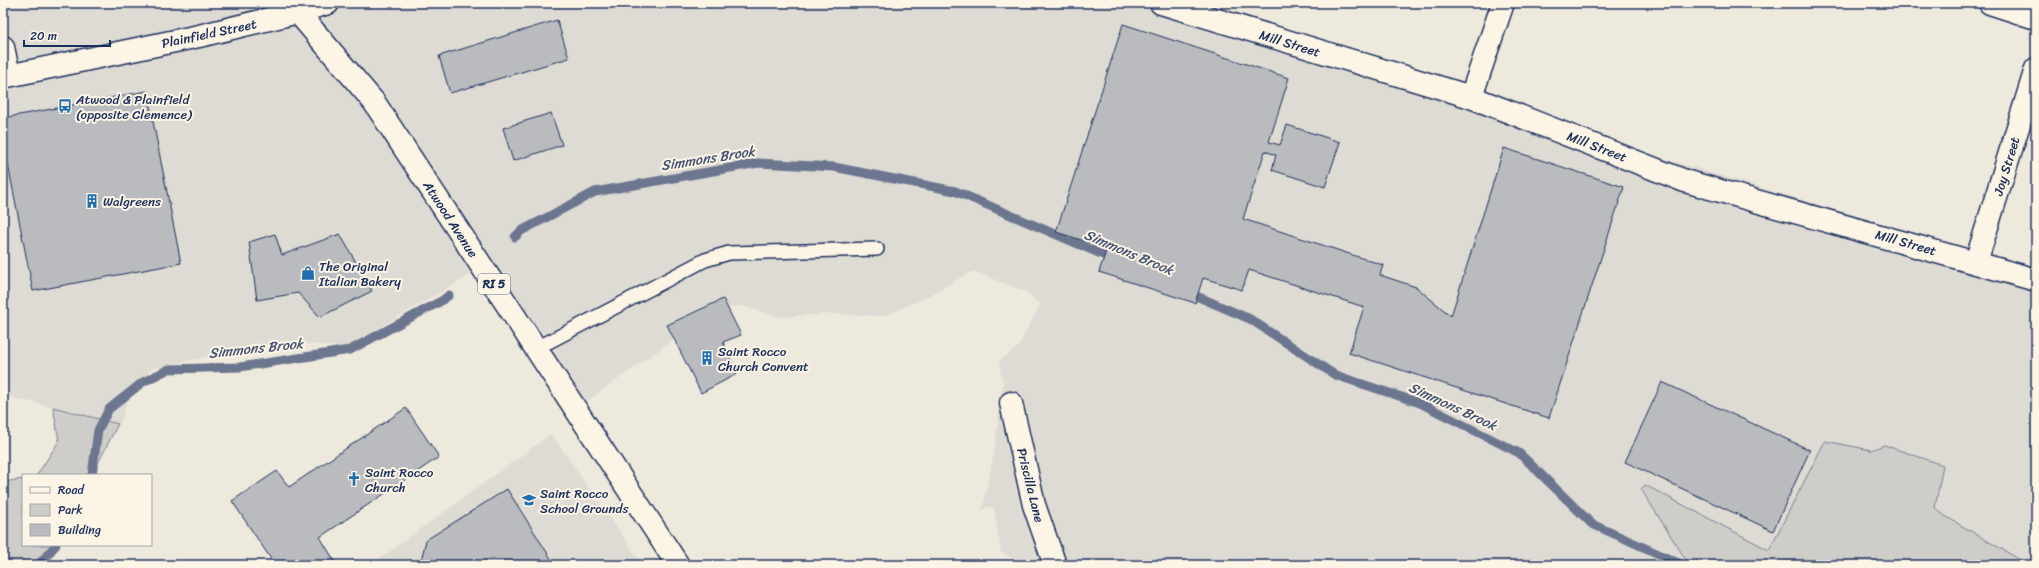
<svg xmlns="http://www.w3.org/2000/svg" width="2039" height="568" viewBox="0 0 2039 568" font-family="Sriracha,sans-serif">
<style>
.built{fill:#dedbd4}
.green{fill:#cfcdca;stroke:#757e94}
.lines{fill:none;stroke-linecap:round;stroke-linejoin:round}
.stream{stroke:#6c778f;stroke-width:9}
.building{fill:#babbbe;stroke:#1b2f5e}
.service-casing{stroke:#1b2f5e;stroke-width:16}
.minor-casing{stroke:#1b2f5e;stroke-width:25}
.secondary-casing{stroke:#1b2f5e;stroke-width:25}
.primary-casing{stroke:#1b2f5e;stroke-width:25}
.service{stroke:#fcf5e5;stroke-width:13}
.minor{stroke:#fcf5e5;stroke-width:22}
.secondary{stroke:#fcf5e5;stroke-width:22}
.primary{stroke:#fcf5e5;stroke-width:22}
.labels{text-anchor:middle;stroke-width:4;stroke-linejoin:round;paint-order:stroke}
.shield{fill:#fcf5e5;stroke:#5e6a86;stroke-width:1}
.shield-label{font-size:12px;font-weight:bold;fill:#1b2f5e}
.street-label{font-size:13px;fill:#1b2f5e;stroke:#fcf5e5}
.poi-label{font-size:13px;fill:#1b2f5e;stroke:#fcf5e5;text-anchor:start}
.water-label{font-size:14px;font-style:italic;fill:#445376;stroke:#fcf5e5}
</style>
<rect width="100%" height="100%" fill="#eee9dd"/>
<filter id="ink" filterUnits="userSpaceOnUse"><feTurbulence type="fractalNoise" baseFrequency=".025" numOctaves="2"/><feDisplacementMap in="SourceGraphic" scale="8" xChannelSelector="R" yChannelSelector="G"/><feConvolveMatrix kernelMatrix="1 2 1 2 8 2 1 2 1" color-interpolation-filters="sRGB"/></filter>
<g filter="url(#ink)">
<g class="built">
<path d="M3,3h1152l484,148 397,119v295h-7l-84,-49 -10,-8 -51,-63 -13,5 -46,-9 -56,109 -127,-60 47,75h-665l-23,-13 -7,-44 -6,-1 -6,3 12,-58 9,-69 -4,-22 19,-14 22,-43 -14,-12 -53,-21 -49,27 -40,18 -60,-2 -42,3 -41,-11 -24,3 -140,99 -97,-139 -135,79 -59,-7 -133,27 -22,21 -11,35 -117,-29 2,-16 -2,-24z"/>
<path d="M551,434l92,131h-272z"/>
</g>
<g class="green">
<path d="M53,407l65,17 -26,51h-55l22,-34z"/>
<path d="M1825,441l46,9 13,-5 59,20 -8,43 10,8 84,49h-340l-48,-76 4,-4 124,65z"/>
<path d="M23,479v66h35l-10,20h-45v-83z"/>
</g>
<g class="lines">
<g class="stream">
<path d="M515,237l6,-6 74,-39 163,-29 76,4 121,24 160,69"/>
<path d="M1187,292l63,27 85,56 85,28 99,50 73,71 91,41"/>
<path d="M92,475l6,-45 11,-21 34,-27 26,-13 71,-2 110,-17 93,-50 6,-5"/>
<path d="M38,565l18,-20"/>
</g>
</g>
<g class="building">
<path d="M557,20l12,38 -119,35 -11,-37z"/>
<path d="M1123,24l166,54 -20,64 11,3 7,-20 53,17 -15,45 -53,-17 4,-15 -11,-4 -22,68 140,46 -3,10 36,12 35,29 53,-168 120,39 -75,231 -200,-65 15,-46 -115,-37 -7,20 -39,-12 -8,25 -96,-31 8,-24 -51,-16z"/>
<path d="M147,91l34,172 -148,28 -30,-152v-21z"/>
<path d="M551,113l11,32 -49,16 -10,-33z"/>
<path d="M275,234l7,21 58,-21 32,57 -52,26 -22,-24 -41,7 -8,-58z"/>
<path d="M723,299l18,36 -18,7 14,32 -36,19 -34,-68z"/>
<path d="M1662,382l148,68 -37,81 -148,-69z"/>
<path d="M406,408l33,49 -119,80 17,28h-62l-43,-64 45,-30 12,16z"/>
<path d="M507,489l48,76h-135l6,-25z"/>
</g>
<g class="lines">
<defs>
<path id="service" d="M537,348l168,-88 24,-7 148,-4"/>
<g id="minor">
<path d="M1161,3l310,94 214,84 351,99"/>
<path d="M1990,3l46,15"/>
<path d="M3,47l6,28"/>
<path d="M1471,97l32,-94"/>
<path d="M1976,262l60,-193"/>
<path d="M1011,403l23,102 21,60"/>
</g>
<path id="secondary" d="M3,77l196,-41 99,-24"/>
<g id="primary">
<path d="M290,3l84,99 304,463"/>
<path d="M298,12l30,-9"/>
</g>
</defs>
<use href="#service" class="service-casing"/>
<use href="#minor" class="minor-casing"/>
<use href="#secondary" class="secondary-casing"/>
<use href="#primary" class="primary-casing"/>
<use href="#service" class="service"/>
<use href="#minor" class="minor"/>
<use href="#secondary" class="secondary"/>
<use href="#primary" class="primary"/>
</g>
</g>
<defs>
<symbol id="bus-bare" viewBox="-9 -9 18 18"><path d="M-5-6H5V4H4V6H2V4H-2V6H-4V4H-5ZM-3.5-4V0h7V-4ZM-3.5 1.2v1.5H-2V1.2ZM2 1.2v1.5H3.5V1.2Z" fill="#1f6fb2" stroke="#fcf5e5" stroke-width="2.5" paint-order="stroke"/></symbol>
<symbol id="building-bare" viewBox="-9 -9 18 18"><path d="M-4-6H4V6H1V3H-1V6H-4ZM-2.5-4.3h1.7v1.8h-1.7ZM.8-4.3h1.7v1.8H.8ZM-2.5-1h1.7V.8h-1.7ZM.8-1h1.7V.8H.8Z" fill="#1f6fb2" stroke="#fcf5e5" stroke-width="2.5" paint-order="stroke"/></symbol>
<symbol id="shop-bare" viewBox="-9 -9 18 18"><path d="M-5-2.5h2.3a2.7 3.5 0 0 1 5.4 0H5L5.5 6h-11ZM-1.5-2.5h3a1.5 2.3 0 0 0-3 0Z" fill="#1f6fb2" stroke="#fcf5e5" stroke-width="2.5" paint-order="stroke"/></symbol>
<symbol id="church-bare" viewBox="-9 -9 18 18"><path d="M-1.2-6h2.4v3.5h3.3v2.4h-3.3V6h-2.4V-.1h-3.3v-2.4h3.3Z" fill="#1f6fb2" stroke="#fcf5e5" stroke-width="2.5" paint-order="stroke"/></symbol>
<symbol id="school-bare" viewBox="-9 -9 18 18"><path d="M0-5L7-2L0 1L-7-2ZM-4 1L0 2.5L4 1V4Q0 6-4 4Z" fill="#1f6fb2" stroke="#fcf5e5" stroke-width="2.5" paint-order="stroke"/></symbol>
</defs>
<g fill-rule="evenodd">
<use href="#bus-bare" x="55" y="96" width="20" height="20"/>
<use href="#building-bare" x="82" y="191" width="20" height="20"/>
<use href="#shop-bare" x="298" y="263" width="20" height="20"/>
<use href="#building-bare" x="697" y="348" width="20" height="20"/>
<use href="#church-bare" x="344" y="469" width="20" height="20"/>
<use href="#school-bare" x="519" y="490" width="20" height="20"/>
</g>
<g class="labels">
<rect class="shield" x="478" y="274" width="32" height="20" rx="3"/>
<g class="shield-label">
<text x="494" y="288">RI 5</text>
</g>
<g class="street-label">
<text transform="translate(209 33) rotate(-12)" y="5">Plainfield Street</text>
<text transform="translate(1290 43) rotate(17)" y="5">Mill Street</text>
<text transform="translate(1597 146) rotate(21)" y="5">Mill Street</text>
<text transform="translate(2006 166) rotate(-73)" y="5">Joy Street</text>
<text transform="translate(451 219) rotate(57)" y="5">Atwood Avenue</text>
<text transform="translate(1906 242) rotate(16)" y="5">Mill Street</text>
<text transform="translate(1031 485) rotate(76)" y="5">Priscilla Lane</text>
</g>
<g class="poi-label">
<text x="76" y="104">Atwood &amp; Plainfield<tspan x="76" dy="15">(opposite Clemence)</tspan></text>
<text x="103" y="206">Walgreens</text>
<text x="319" y="271">The Original<tspan x="319" dy="15">Italian Bakery</tspan></text>
<text x="718" y="356">Saint Rocco<tspan x="718" dy="15">Church Convent</tspan></text>
<text x="365" y="477">Saint Rocco<tspan x="365" dy="15">Church</tspan></text>
<text x="540" y="498">Saint Rocco<tspan x="540" dy="15">School Grounds</tspan></text>
</g>
<g class="water-label">
<text transform="translate(708 158) rotate(-9)" y="5">Simmons Brook</text>
<text transform="translate(1129 252) rotate(23)" y="5">Simmons Brook</text>
<text transform="translate(256 348) rotate(-6)" y="5">Simmons Brook</text>
<text transform="translate(1453 406) rotate(25)" y="5">Simmons Brook</text>
</g>
</g>
<rect width="2039" height="568" fill="none" stroke="#fcf5e5" stroke-width="16"/>
<rect x="8" y="8" width="2023" height="552" fill="none" stroke="#1b2f5e" stroke-width="1.5" filter="url(#ink)"/>
<rect x="22" y="474" width="130" height="72" fill="#fcf5e5" stroke="#a2a6af"/>
<rect x="30" y="487" width="20" height="6" fill="#fcf5e5" stroke="#a2a6af"/>
<text x="58" y="494" font-size="12" fill="#1b2f5e">Road</text>
<rect x="30" y="504" width="20" height="12" fill="#cfcdca" stroke="#a2a6af"/>
<text x="58" y="514" font-size="12" fill="#1b2f5e">Park</text>
<rect x="30" y="524" width="20" height="12" fill="#babbbe" stroke="#a2a6af"/>
<text x="58" y="534" font-size="12" fill="#1b2f5e">Building</text>
<path d="M24 40v6h86v-6" fill="none" stroke="#1b2f5e" stroke-width="2"/>
<text x="30" y="40" font-size="12" fill="#1b2f5e" stroke="#fcf5e5" stroke-width="3" paint-order="stroke">20 m</text>
</svg>
